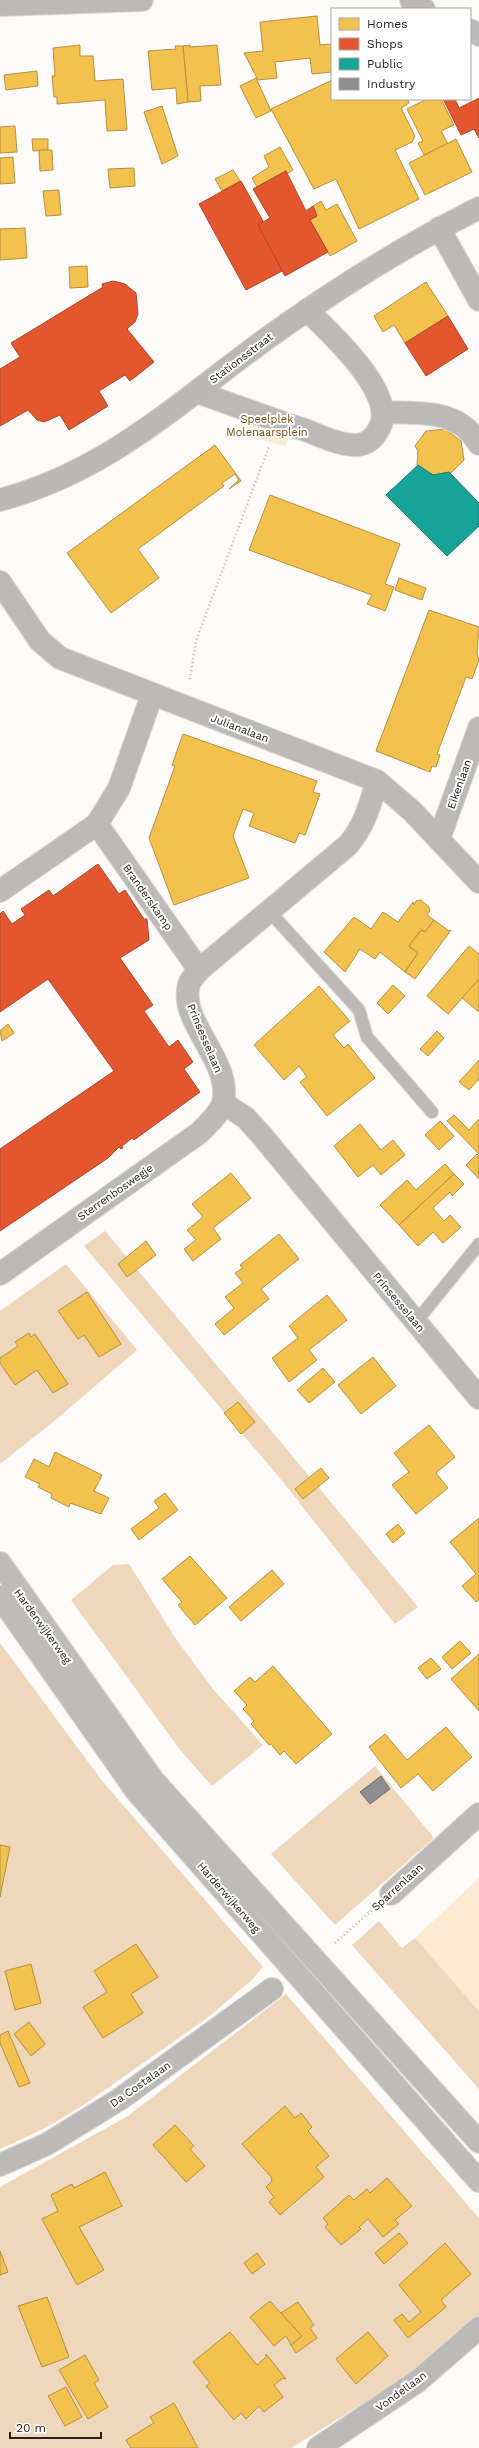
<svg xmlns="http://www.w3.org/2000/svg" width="479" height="2448" viewBox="0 0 479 2448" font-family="'Work Sans',sans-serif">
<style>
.green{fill:#fdead3}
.forest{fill:#eed7ba}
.homes{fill:#f2c14e;stroke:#b5913f}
.shops{fill:#e4572e;stroke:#ab4729}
.public{fill:#17a398;stroke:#1c7c73}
.industry{fill:#8d8d92;stroke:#6e6d6f}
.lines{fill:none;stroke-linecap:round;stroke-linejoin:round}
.lane-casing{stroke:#d9d8d6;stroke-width:14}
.street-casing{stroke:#d9d8d6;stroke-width:24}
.secondary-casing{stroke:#d9d8d6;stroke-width:24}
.primary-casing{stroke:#d9d8d6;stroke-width:24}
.path{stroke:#bbb9b7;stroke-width:2.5;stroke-dasharray:1 3;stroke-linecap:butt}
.lane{stroke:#bbbab8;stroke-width:12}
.street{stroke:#bbbab8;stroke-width:22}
.secondary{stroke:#bbb9b7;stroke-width:22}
.primary{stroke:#bebcb9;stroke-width:22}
.labels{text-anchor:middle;stroke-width:4;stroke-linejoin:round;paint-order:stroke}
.street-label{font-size:11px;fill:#26211c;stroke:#fff}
.park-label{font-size:11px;fill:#71490b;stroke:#fff}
</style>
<rect width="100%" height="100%" fill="#fcfbf9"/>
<g class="green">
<path d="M259,407l36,11 -10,28 -52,-13z"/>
<path d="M479,1878v133l-64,-73z"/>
</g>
<g class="forest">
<path d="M105,1231l313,376 -23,17 -112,-142 -199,-236z"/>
<path d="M66,1264l71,86 -84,72 -53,42v-153z"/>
<path d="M129,1564l47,75 37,50 50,56 -51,41 -31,-35 -110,-151 42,-35z"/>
<path d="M0,1643l103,139 160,185 -11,13 -45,38 -125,88 -35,21 -47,22z"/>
<path d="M375,1766l59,72 -99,87 -64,-71z"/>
<path d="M379,1921l23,27 13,-10 64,73v78l-127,-144z"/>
<path d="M286,1994l193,224v99l-71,59 -117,72h-291v-261l128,-71z"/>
</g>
<g class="homes">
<path d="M317,16l3,29 12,-1v28l-20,2 -2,-16 -35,4 2,16 -19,2 -14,-27 19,-2 -3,-29z"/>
<path d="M80,45v11h13l2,25 28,-2 4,51 -20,1 -2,-31 -48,4v-7h-3l-2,-21h3l-2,-28z"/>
<path d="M190,45v2l27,-2 4,40 -21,1 1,15 -13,1 -5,-56z"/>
<path d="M175,46h8l5,56 -11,2 -1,-16 -24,2 -4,-39 28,-2z"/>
<path d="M37,71l1,15 -32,4 -2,-15z"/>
<path d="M256,78l15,33 -15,7 -16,-32z"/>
<path d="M332,80v19h76l1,4 -8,5 14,28 -3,6 -17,8 24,49 -60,30 -23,-50 -22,10 -43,-80z"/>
<path d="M427,99h14l13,26 -13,6 7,13 -24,11 -6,-12 5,-2 -16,-32z"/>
<path d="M162,106l16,50 -16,8 -18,-52z"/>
<path d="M15,126l2,26 -17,1v-26z"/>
<path d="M32,139h16v11l-15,1z"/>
<path d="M456,139l16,33 -47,23 -16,-32z"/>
<path d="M280,147l13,23 -6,4 -1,-3 -29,16 -5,-9 17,-11 -5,-11z"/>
<path d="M39,150h13l1,20 -13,1z"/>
<path d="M13,157l2,26 -15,1v-26z"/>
<path d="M134,168l1,18 -25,2 -2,-19z"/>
<path d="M233,170l7,11 -18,10 -7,-12z"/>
<path d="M59,190l2,25 -15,1 -3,-25z"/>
<path d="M321,201l5,9 11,-6 20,37 -27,15 -20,-36 7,-4 -4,-10z"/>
<path d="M25,228l2,30 -27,2v-31z"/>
<path d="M87,266l1,21 -18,1 -1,-21z"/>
<path d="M426,282l22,34 -43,27 -11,-18 -11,7 -9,-16z"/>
<path d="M445,429l16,12 3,19 -12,12 -19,3 -16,-10 1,-14 -3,-5 11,-15z"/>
<path d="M215,445l26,36 -12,8 10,-9 -4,-6 -13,9 2,3 -86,63 21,29 -48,35 -44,-60z"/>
<path d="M270,495l130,49 -15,40 9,3 -9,24 -18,-7 5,-9 -123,-45z"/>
<path d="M399,578l27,10 -4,12 -27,-10z"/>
<path d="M429,610l50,17 -2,27 2,6 -7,19 -6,-2 -29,77 3,1 -4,12 -4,-1 -2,6 -54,-21z"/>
<path d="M183,734l134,47 -4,11 7,2 -15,41 -6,-2 -4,10 -46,-17 5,-13 -11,-4 -10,27 16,42 -75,27 -25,-67 26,-72 -3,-1z"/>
<path d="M421,900l8,7 1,4 -3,4 7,5 -9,12 -4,-2 -12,16 9,7 -13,19 -25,-20 -5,7 -15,-10 -15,23 -21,-20 30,-35 17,12 12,-17 15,10 15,-20 1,3 2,-4z"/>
<path d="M434,920l15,11 2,-1 -36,49 -10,-7 13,-19 -9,-7 12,-16 4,2z"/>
<path d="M469,946l10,8v25l-31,35 -21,-18z"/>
<path d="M479,979v33l-17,-14z"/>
<path d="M393,985l12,11 -17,18 -11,-11z"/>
<path d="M319,986l31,35 -17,14 11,13 4,-4 27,34 -48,38 -27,-34 7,-5 -8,-11 -15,14 -30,-35z"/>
<path d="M8,1024l6,9 -12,8 -2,-10z"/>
<path d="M437,1031l7,7 -16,18 -8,-7z"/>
<path d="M479,1060v19l-10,11 -10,-8z"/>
<path d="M454,1115l15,15 10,-11v35l-32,-33z"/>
<path d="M440,1121l14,15 -15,14 -14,-15z"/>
<path d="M360,1124l21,26 12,-10 12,15 -24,20 -8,-10 -15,12 -24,-31z"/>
<path d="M477,1154l2,2v23l-13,-14z"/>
<path d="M445,1164l9,10 -55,51 -19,-20 27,-25 9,10z"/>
<path d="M231,1173l20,25 -38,30 8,11 -28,22 -9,-12 12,-9 -9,-10 16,-13 -11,-13z"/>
<path d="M454,1174l10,10 -12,12 -2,-4 -17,16 11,13 6,-6 11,12 -18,16 -10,-11 -15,14 -19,-21z"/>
<path d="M279,1234l20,25 -38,30 8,10 -45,36 -9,-11 19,-16 -9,-11 18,-14 -8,-10 8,-5 -3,-3z"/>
<path d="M146,1241l10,14 -29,22 -9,-13z"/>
<path d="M87,1292l34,52 -22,13 -15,-22 -6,4 -20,-28z"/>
<path d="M327,1295l20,25 -38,30 8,10 -28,22 -17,-24 26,-20 -9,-12z"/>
<path d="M29,1333l2,4 4,-3 33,50 -15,9 -16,-23 -22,15 -15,-22v-5l18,-12 -3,-4z"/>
<path d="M373,1357l23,29 -35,28 -23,-29z"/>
<path d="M323,1368l12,14 -26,21 -12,-13z"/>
<path d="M238,1402l17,20 -14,12 -17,-21z"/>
<path d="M429,1425l26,32 -19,16 12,15 -32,26 -24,-29 17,-13 -15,-19z"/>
<path d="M55,1452l47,23 -8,16 15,7 -8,16 -31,-11 -1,4 -18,-9 1,-4 -14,-7 2,-3 -15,-7 9,-18 15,8z"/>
<path d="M321,1468l8,10 -26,21 -8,-10z"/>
<path d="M165,1493l13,17 -39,30 -8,-11 28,-21 -5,-7z"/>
<path d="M479,1518v82l-3,2 -14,-16 14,-12 -26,-32z"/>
<path d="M398,1524l7,9 -12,10 -7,-9z"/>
<path d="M190,1556l37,42 -32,27 -17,-20 4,-3 -20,-23z"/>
<path d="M272,1570l12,14 -43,37 -12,-14z"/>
<path d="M460,1641l11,12 -19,16 -10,-12z"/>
<path d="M479,1654v57l-28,-32z"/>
<path d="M431,1658l10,11 -14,10 -9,-11z"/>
<path d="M273,1666l59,68 -36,30 -12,-13 -4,4 -9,-11 -2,1 -18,-21 3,-3 -11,-12 4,-4 -13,-14 16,-14 5,5z"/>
<path d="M446,1727l26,30 -39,34 -15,-17 -17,14 -32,-41 16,-13 22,26z"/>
<path d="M0,1845l10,2 -10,50z"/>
<path d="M136,1944l22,33 -27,17 12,19 -40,25 -20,-31 24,-15 -13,-21z"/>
<path d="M31,1964l10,39 -26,7 -10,-39z"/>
<path d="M29,2022l16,22 -14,12 -17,-22z"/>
<path d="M8,2031l22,52 -11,4 -19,-44v-8z"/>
<path d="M285,2106l10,12 6,-5 11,14 -4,4 21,25 -13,11 8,10 -44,38 -11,-13 5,-5 -8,-10 6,-6 -1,-4 -29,-33z"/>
<path d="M175,2125l19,21 -4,3 15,17 -19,16 -33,-37z"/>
<path d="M105,2172l17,34 -43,21 25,43 -27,15 -35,-66 16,-8 -7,-16 21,-11 2,4z"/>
<path d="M387,2178l25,28 -17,14 4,4 -16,13 -15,-18 -9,8 2,2 -20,16 -16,-18 3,-3 -5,-6 26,-23 5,5 13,-11 3,4z"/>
<path d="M399,2233l9,10 -24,21 -9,-11z"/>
<path d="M445,2243l26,31 -30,26 5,7 -38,31 -14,-18 8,-6 7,8 12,-10 -22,-27z"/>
<path d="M0,2251l8,21 -8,3z"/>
<path d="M257,2253l8,11 -13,10 -8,-11z"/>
<path d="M47,2297l22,60 -27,10 -24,-61z"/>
<path d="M270,2301l32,35 -11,9 -5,-9 -12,10 -24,-29z"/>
<path d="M298,2302l16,23 -4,3 7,10 -21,15 -5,-8 11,-9 -21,-23z"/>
<path d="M230,2332l27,33 9,-8v-3l20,25 -3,-1 -9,7 9,12 -19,15 -5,-6 -13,13 -5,-6 -7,7 -28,-34 4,-3 -17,-21z"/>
<path d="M368,2332l20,24 -32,28 -20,-25z"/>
<path d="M85,2355l14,25 -5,3 14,24 -20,12 -29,-49z"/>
<path d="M66,2387l16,30 -17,9 -17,-30z"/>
<path d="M174,2403l24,45h-67l-5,-8 28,-17 -4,-6z"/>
</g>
<g class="shops">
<path d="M479,98v40l-5,-9 -13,6 -18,-36h12l4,9z"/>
<path d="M286,171l20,40 7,-5 4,10 -7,4 18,32 -43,24 -27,-51 12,-7 -17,-29z"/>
<path d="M241,181l22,40 -5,4 24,46 -36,19 -47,-86z"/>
<path d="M113,281l12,3 11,9 2,21 -3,8 -8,7 27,33 -24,19 -5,-6 -26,16 9,15 -39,24 -9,-15 -16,7 -7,-2 -9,-10 -28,16v-57l20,-12 -9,-14 92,-56 -1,-3z"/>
<path d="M448,316l20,33 -42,27 -21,-33z"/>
<path d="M98,864l21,30 6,-4 19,29h3l2,21 -29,18 33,47 -9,6 25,36 9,-7 15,22 -9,7 16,23 -66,48 -2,-2 -10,8 1,2 -2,1 -2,-2 -11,11 -108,73v-82l114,-78 -66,-92 -48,33v-98l3,-3 9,13 13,-9 -4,-6 28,-19 4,6z"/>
</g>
<path class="public" d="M418,465l15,10 16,-3 30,31v23l-32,30 -61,-61z"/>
<path class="industry" d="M381,1776l9,13 -20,15 -10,-12z"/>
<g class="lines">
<defs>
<g id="lane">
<path d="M269,911l90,99 8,27 65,75"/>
<path d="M416,1322l63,-78"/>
</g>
<g id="street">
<path d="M411,0l13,9"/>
<path d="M0,5l142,-5"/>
<path d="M470,30l9,5"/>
<path d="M439,228l40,72"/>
<path d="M197,392c36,13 72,26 108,38 16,6 36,16 53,15 8,-1 15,-6 19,-13 26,-34 -47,-99 -70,-122"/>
<path d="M384,412c36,2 74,-4 95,32"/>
<path d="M0,582l40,59 20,17 317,123 35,30 67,71"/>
<path d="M97,824l102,146"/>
<path d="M439,839l40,-111"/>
<path d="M0,891l97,-67 22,-36 33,-93"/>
<path d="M223,1103l23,15 17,19 216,261"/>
<path d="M0,1274l199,-141c8,-8 21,-19 24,-31 10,-41 -48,-83 -33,-120 2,-4 6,-8 9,-12l149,-125c17,-20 22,-40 29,-64"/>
<path d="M391,1894l88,-80"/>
<path d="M0,2165l47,-21 73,-45 152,-110"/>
<path d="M318,2448l100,-67 61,-53"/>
</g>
<path id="secondary" d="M0,500c108,-29 178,-97 266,-161 68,-49 138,-93 213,-131"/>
<g id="primary">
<path d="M0,1563l153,217 326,362"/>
<path d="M0,1597l137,195 342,389"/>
</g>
</defs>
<use href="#lane" class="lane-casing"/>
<use href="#street" class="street-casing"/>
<use href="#secondary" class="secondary-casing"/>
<use href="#primary" class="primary-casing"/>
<g class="path">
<path d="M190,679l6,-38 73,-195"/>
<path d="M335,1943l37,-33"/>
</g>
<use href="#lane" class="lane"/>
<use href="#street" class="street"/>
<use href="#secondary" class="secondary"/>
<use href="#primary" class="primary"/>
</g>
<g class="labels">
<g class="street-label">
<text transform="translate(241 358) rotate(-37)" y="4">Stationsstraat</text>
<text transform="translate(240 728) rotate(21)" y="4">Julianalaan</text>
<text transform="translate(459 784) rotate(-70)" y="4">Eikenlaan</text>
<text transform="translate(148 897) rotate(55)" y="4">Branderskamp</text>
<text transform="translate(205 1038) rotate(67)" y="4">Prinsesselaan</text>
<text transform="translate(115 1192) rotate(-35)" y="4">Sterrenboswegje</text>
<text transform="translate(399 1302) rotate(50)" y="4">Prinsesselaan</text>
<text transform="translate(43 1626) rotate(54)" y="4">Harderwijkerweg</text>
<text transform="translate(397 1887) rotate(-42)" y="4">Sparrenlaan</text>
<text transform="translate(229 1897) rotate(49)" y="4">Harderwijkerweg</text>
<text transform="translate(140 2084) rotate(-35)" y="4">Da Costalaan</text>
<text transform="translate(401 2391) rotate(-36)" y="4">Vondellaan</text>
</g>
<g class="park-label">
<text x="267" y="423">Speelplek<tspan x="267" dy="13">Molenaarsplein</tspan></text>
</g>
</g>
<rect x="331" y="8" width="140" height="92" fill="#ffffff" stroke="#a8a6a4"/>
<rect x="339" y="18" width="20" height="12" fill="#f2c14e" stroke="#a8a6a4"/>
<text x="367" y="28" font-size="12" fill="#26211c">Homes</text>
<rect x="339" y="38" width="20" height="12" fill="#e4572e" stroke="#a8a6a4"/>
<text x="367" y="48" font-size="12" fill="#26211c">Shops</text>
<rect x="339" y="58" width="20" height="12" fill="#17a398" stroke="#a8a6a4"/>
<text x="367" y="68" font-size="12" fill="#26211c">Public</text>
<rect x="339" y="78" width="20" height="12" fill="#8d8d92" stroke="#a8a6a4"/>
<text x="367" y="88" font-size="12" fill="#26211c">Industry</text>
<path d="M10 2432v6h91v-6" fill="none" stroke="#26211c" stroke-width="2"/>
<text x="16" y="2432" font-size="12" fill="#26211c" stroke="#ffffff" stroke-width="3" paint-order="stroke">20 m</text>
</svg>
